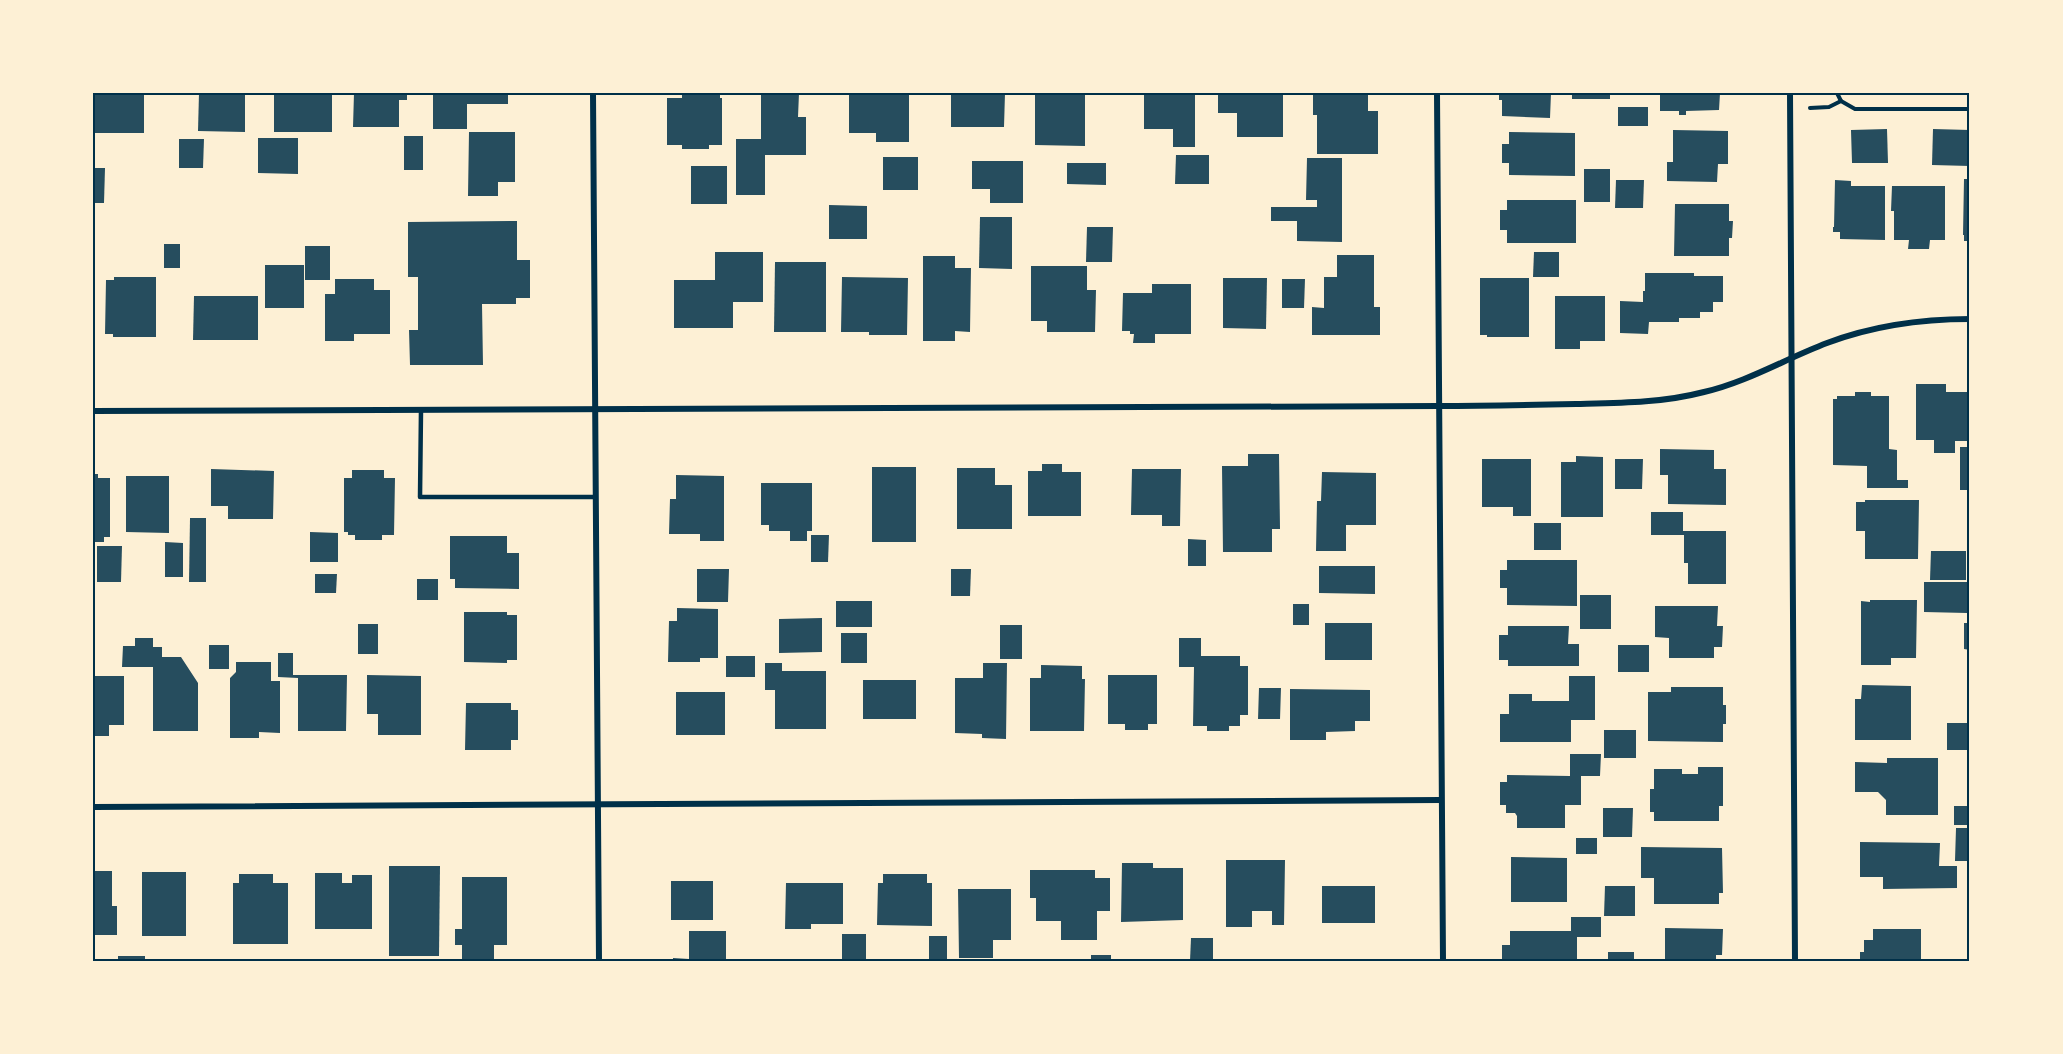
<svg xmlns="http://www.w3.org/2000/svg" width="2063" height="1054" viewBox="0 0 2063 1054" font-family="Inter,sans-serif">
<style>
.building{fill:#264d5e}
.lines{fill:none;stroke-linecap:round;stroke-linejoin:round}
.path{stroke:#003049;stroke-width:4}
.service{stroke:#003049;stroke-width:4.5}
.minor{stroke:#003049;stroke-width:6}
.neatline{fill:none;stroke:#003049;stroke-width:2}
</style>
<rect width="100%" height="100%" fill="#fdf0d5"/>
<g class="building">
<rect x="93" y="93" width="51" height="40"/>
<path d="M199,93h46v39l-47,-1z"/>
<rect x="274" y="93" width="58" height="39"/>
<path d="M354,93h53v7h-8v27h-46z"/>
<path d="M433,93h75v11h-41v25h-34z"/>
<path d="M682,93h38v5h2v47h-13v4h-27v-4h-15v-47h15z"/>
<path d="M761,93h38l-1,24h8v38h-41v40h-29v-56h25z"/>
<path d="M849,93h60v49h-33v-9h-27z"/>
<path d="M951,93h54l-1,34h-53z"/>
<path d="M1035,93h50v53l-50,-1z"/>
<path d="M1144,93h51v54h-22v-18h-29z"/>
<path d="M1218,93h65v44h-46v-24h-19z"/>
<path d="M1313,93h55v18h10v43h-61v-39h-4z"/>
<path d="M1499,93h52l-1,25 -48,-2v-16h-3z"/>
<rect x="1572" y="93" width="38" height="6"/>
<path d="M1660,93h60l-1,17 -33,1v4h-7v-4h-19z"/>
<rect x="1618" y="107" width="30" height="19"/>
<path d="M1887,129l1,34h-36l-1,-33z"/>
<path d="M1933,129l37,1v36l-38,-1z"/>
<path d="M1673,130l55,1v33h-10l-1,18 -50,-1v-19h6z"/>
<path d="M469,132h46v50h-17v14h-30z"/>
<path d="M1509,132l66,1v43l-66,-1v-12h-7v-19h7z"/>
<rect x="404" y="136" width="19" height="34"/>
<path d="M258,138h40v36l-40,-1z"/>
<path d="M179,139h25l-1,29h-24z"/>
<path d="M1176,155h33v29h-34z"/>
<rect x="883" y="157" width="35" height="33"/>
<path d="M1307,158h35v84l-45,-1v-20h-26v-14h46v-7h-11z"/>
<path d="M972,161h51v42h-33v-14h-18z"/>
<path d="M1067,163h39v22l-39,-1z"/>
<rect x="691" y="166" width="36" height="38"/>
<path d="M93,168h12l-1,35h-11z"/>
<rect x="1584" y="169" width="26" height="33"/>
<path d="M1964,179h6v62h-6v-6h-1z"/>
<path d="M1616,180h28l-1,28h-28z"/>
<path d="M1835,180l16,1v5h34v54l-45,-1v-7h-7v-5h1z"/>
<path d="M1892,186h53v54h-15l-1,9h-21l1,-9h-15v-29h-3z"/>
<path d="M1507,200h69v43h-69v-13h-7v-20h7z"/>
<path d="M1675,204h54v17h4l-1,17h-3v18h-55z"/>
<path d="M829,205l38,1v33h-38z"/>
<path d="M980,217h32v52l-33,-1z"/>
<path d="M517,221v39h13v38h-14v6h-34l1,61h-73l-1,-35h9v-53h-10v-55z"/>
<path d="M1087,227h26l-1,35h-26z"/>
<rect x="164" y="244" width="16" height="24"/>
<rect x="305" y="246" width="25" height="34"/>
<path d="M715,252h48v50h-30v26h-59v-48h41z"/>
<path d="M1534,252h25v25h-26z"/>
<path d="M1337,255h37v52h6v28h-68v-28l12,1v-31h13z"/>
<path d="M923,256h32v12h16l-1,64 -15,-1v10h-32z"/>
<path d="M775,262h51v70h-52z"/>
<rect x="265" y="265" width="39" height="43"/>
<path d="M1031,266h56v24h9l-1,42h-48v-11h-16z"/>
<path d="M1645,273h49v3h29v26h-10v10h-13v6h-21v4h-30l-1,12 -28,-1v-32l23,1v-11h2z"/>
<path d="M114,277h42v60h-43v-3h-8l1,-54h8z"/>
<path d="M842,277l66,1 -1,57h-38v-3h-28z"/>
<path d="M1223,278h44l-1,51 -43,-1z"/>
<path d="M1480,278h49v59h-42v-2h-7z"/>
<path d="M335,279h39v11h16v44h-36v7h-29v-47h10z"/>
<path d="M1282,279h23l-1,29h-22z"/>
<path d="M1152,284h39v50h-36v9h-22l1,-9h-4v-3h-8l1,-38h29z"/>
<path d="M194,296h64v44h-65z"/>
<path d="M1555,296h50v45h-25v8h-25z"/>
<path d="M1916,384h30v8h24v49h-15v12h-21v-13h-18z"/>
<path d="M1855,392h16v4h18v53l8,1v30h11v8h-41v-22l-34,-1v-66h4v-3h18z"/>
<rect x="1960" y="447" width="10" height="43"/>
<path d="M1660,449l54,1v19h12v36l-58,-1v-29h-8z"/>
<path d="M1248,454h31l1,75h-8v23h-49l-1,-86h26z"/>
<path d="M1576,456l27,1v60h-42v-55h15z"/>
<path d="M1482,459h49v57h-18v-9h-31z"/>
<path d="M1615,459h28l-1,30h-27z"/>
<path d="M1042,464h20v8h19v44h-53v-45h14z"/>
<rect x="872" y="467" width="44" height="75"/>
<path d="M957,468h38v17h17v44h-55z"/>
<path d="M211,469l63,2 -1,48h-45v-13h-17z"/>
<path d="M1132,469h49l-1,57h-18v-11h-31z"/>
<path d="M352,470h32v8h11l-1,57h-12v5h-27v-5h-7v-3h-4v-54h8z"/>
<path d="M1322,472l54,1v52h-30v26h-30l1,-50h4z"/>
<path d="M93,474h5v4h12v59h-6v5h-11z"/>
<path d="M676,475l48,1v65h-24v-7h-31l1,-35h6z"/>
<path d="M126,476h43v57l-43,-1z"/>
<path d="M761,483h51v48h-5v10h-17v-10h-21v-6h-8z"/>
<path d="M1865,500h54l-1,59h-53v-28h-9v-29h9z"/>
<path d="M1651,512h32v19h43v53h-38v-21h-4v-28h-33z"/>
<path d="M190,518h16v64h-17z"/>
<rect x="1534" y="523" width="27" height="27"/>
<path d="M310,532l28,1v29h-28z"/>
<path d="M811,535h18l-1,27h-17z"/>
<path d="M450,536h57v17h12v36l-64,-1v-9h-5z"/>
<path d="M1188,539l18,1v26h-18z"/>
<path d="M165,542l18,1v34h-18z"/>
<path d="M97,546h25l-1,36h-24z"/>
<path d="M1931,551h35v29h-36z"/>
<path d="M1507,560h70v46l-70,-1v-17h-7v-18h7z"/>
<path d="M1319,566h56v28l-56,-1z"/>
<path d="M697,569h32l-1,33h-31z"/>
<path d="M951,569h20l-1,27h-19z"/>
<path d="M315,574h22l-1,19h-21z"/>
<rect x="417" y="579" width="21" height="21"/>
<path d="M1924,582h43v31l-43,-1z"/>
<rect x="1580" y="595" width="31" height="34"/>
<path d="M1870,600h47l-1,58h-25v7h-30v-64l9,1z"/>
<rect x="836" y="601" width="36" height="26"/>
<rect x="1293" y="604" width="16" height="21"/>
<path d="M1655,606h63l-1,20h6l-1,21h-8v11h-45v-20l-14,-1z"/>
<path d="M677,608l41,1v49h-18v4h-32l1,-41h8z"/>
<path d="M464,612h43v3h10v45h-10v3l-43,-1z"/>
<path d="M822,618v34l-43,1v-34z"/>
<rect x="1325" y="623" width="47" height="37"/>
<path d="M1964,623h6v27l-6,-1z"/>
<rect x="358" y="624" width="20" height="30"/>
<rect x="1000" y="625" width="22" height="34"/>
<path d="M1508,626h61l-1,18h11v22h-71v-6h-9v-25h9z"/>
<rect x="841" y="633" width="26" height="30"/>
<path d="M135,638h18v9h9v10h19l17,26v48h-45v-64h-31l1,-21h12z"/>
<path d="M1179,638h22v18h39v10h8v49h-8v11h-11v5h-22v-5h-14l1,-59h-15z"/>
<rect x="209" y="645" width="20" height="24"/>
<rect x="1618" y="645" width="31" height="27"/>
<path d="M278,653h15v22h54l-1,56h-48v-53l-20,-1z"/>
<rect x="726" y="656" width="29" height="21"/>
<path d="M236,662h35v19h9v52l-21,-1v6h-29v-60l6,-6z"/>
<path d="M765,663h17v8h44v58h-51v-39h-10z"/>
<path d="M983,663h24l-1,76 -24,-1v-4l-27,-1v-55h28z"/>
<path d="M1041,665l41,1v13h3l-1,52h-54v-53h11z"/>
<path d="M367,675l54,1v59h-43v-21h-11z"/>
<path d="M1108,675h49v49h-9v6h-23v-6h-17z"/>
<path d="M93,676h31v49h-15v11h-16z"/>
<path d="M1569,676h26v44h-24v22h-71v-28h9v-20h23v7h37z"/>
<rect x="863" y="680" width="53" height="39"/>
<path d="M1862,685l49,1v54h-56v-41h6z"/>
<path d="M1671,687h52v18h3v19h-3v18l-75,-1v-49h23z"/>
<path d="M1259,688h22l-1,31h-22z"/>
<path d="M1290,689l80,1v31h-15v10l-29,1v8h-36z"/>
<rect x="676" y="692" width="49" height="43"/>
<path d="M466,703h45v7h7v30h-7v10h-46z"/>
<rect x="1947" y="723" width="23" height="27"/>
<rect x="1604" y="730" width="32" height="28"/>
<path d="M1570,754h31l-1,22h-19v29h-16v23h-48v-12l-2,-3h-9v-8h-6v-23h7v-7l63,1z"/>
<path d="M1887,758h51v57h-52v-15l-8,-8h-23v-30l32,1z"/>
<path d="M1698,767h25v39h-4v15h-65v-9h-4v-23h4v-20h28v5h16z"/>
<rect x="1954" y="806" width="16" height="19"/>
<path d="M1603,808h30l-1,29h-29z"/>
<path d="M1956,828h14v33h-15z"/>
<rect x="1576" y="838" width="21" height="16"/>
<path d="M1860,842l80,1 -1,23h18v22l-74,1v-12h-23z"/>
<path d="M1641,847l81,1 1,45h-4v11h-65v-26h-13z"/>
<path d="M1511,857l56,1v44h-56z"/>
<path d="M1226,860h59l-1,65h-12v-14h-20v16h-26z"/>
<path d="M1122,863h31v5h30v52l-62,2z"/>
<path d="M389,866h51l-1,90h-50z"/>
<path d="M1030,870h65v8h15v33h-13v29h-36v-19h-25v-23h-6z"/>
<path d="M93,871h19v35h5v29h-24z"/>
<rect x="142" y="872" width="44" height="64"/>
<path d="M315,873h27v10h10v-8h20v54h-57z"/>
<path d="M239,874h34v9h15v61h-55v-61h6z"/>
<path d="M883,874h44v9h5v43l-55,-1 1,-42h5z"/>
<path d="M462,877h45v68h-13v16h-32v-16h-7v-16h7z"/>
<rect x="671" y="881" width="42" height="39"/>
<path d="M786,883h57v41h-32v5h-26z"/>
<rect x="1322" y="886" width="53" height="37"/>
<path d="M1605,886h30v30h-31z"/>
<path d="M958,889h53v51h-18v18h-34z"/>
<path d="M1571,917h30v20h-24v24h-75v-16h8v-14h61z"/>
<path d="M1665,928l58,1 -1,26h-6v6h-51z"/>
<path d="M1873,929h48v32h-61v-9h4v-12h9z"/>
<path d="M689,931h37v30h-53v-3l16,1z"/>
<rect x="842" y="934" width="24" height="27"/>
<rect x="929" y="936" width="18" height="23"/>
<path d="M1191,938h22v23h-23z"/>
<rect x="1608" y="952" width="26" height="9"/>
<rect x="1091" y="955" width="20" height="6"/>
<rect x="118" y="956" width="27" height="5"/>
</g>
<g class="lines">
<g class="path">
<path d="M1837,93l4,8 14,8h115"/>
<path d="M1810,108l19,-1 12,-6"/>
</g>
<path class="service" d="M421,410l-1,87h175"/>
<g class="minor">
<path d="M593,93l6,868"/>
<path d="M1437,93l6,868"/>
<path d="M1790,93l5,868"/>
<path d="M93,411l1346,-5c46,0 92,-1 137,-2 43,-1 86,-1 128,-12 43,-10 81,-33 123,-49 45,-17 95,-24 143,-24"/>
<path d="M93,807l1348,-7"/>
</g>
</g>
<rect width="2063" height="1054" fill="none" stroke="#fdf0d5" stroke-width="189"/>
<rect x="94" y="94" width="1874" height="866" class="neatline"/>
</svg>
